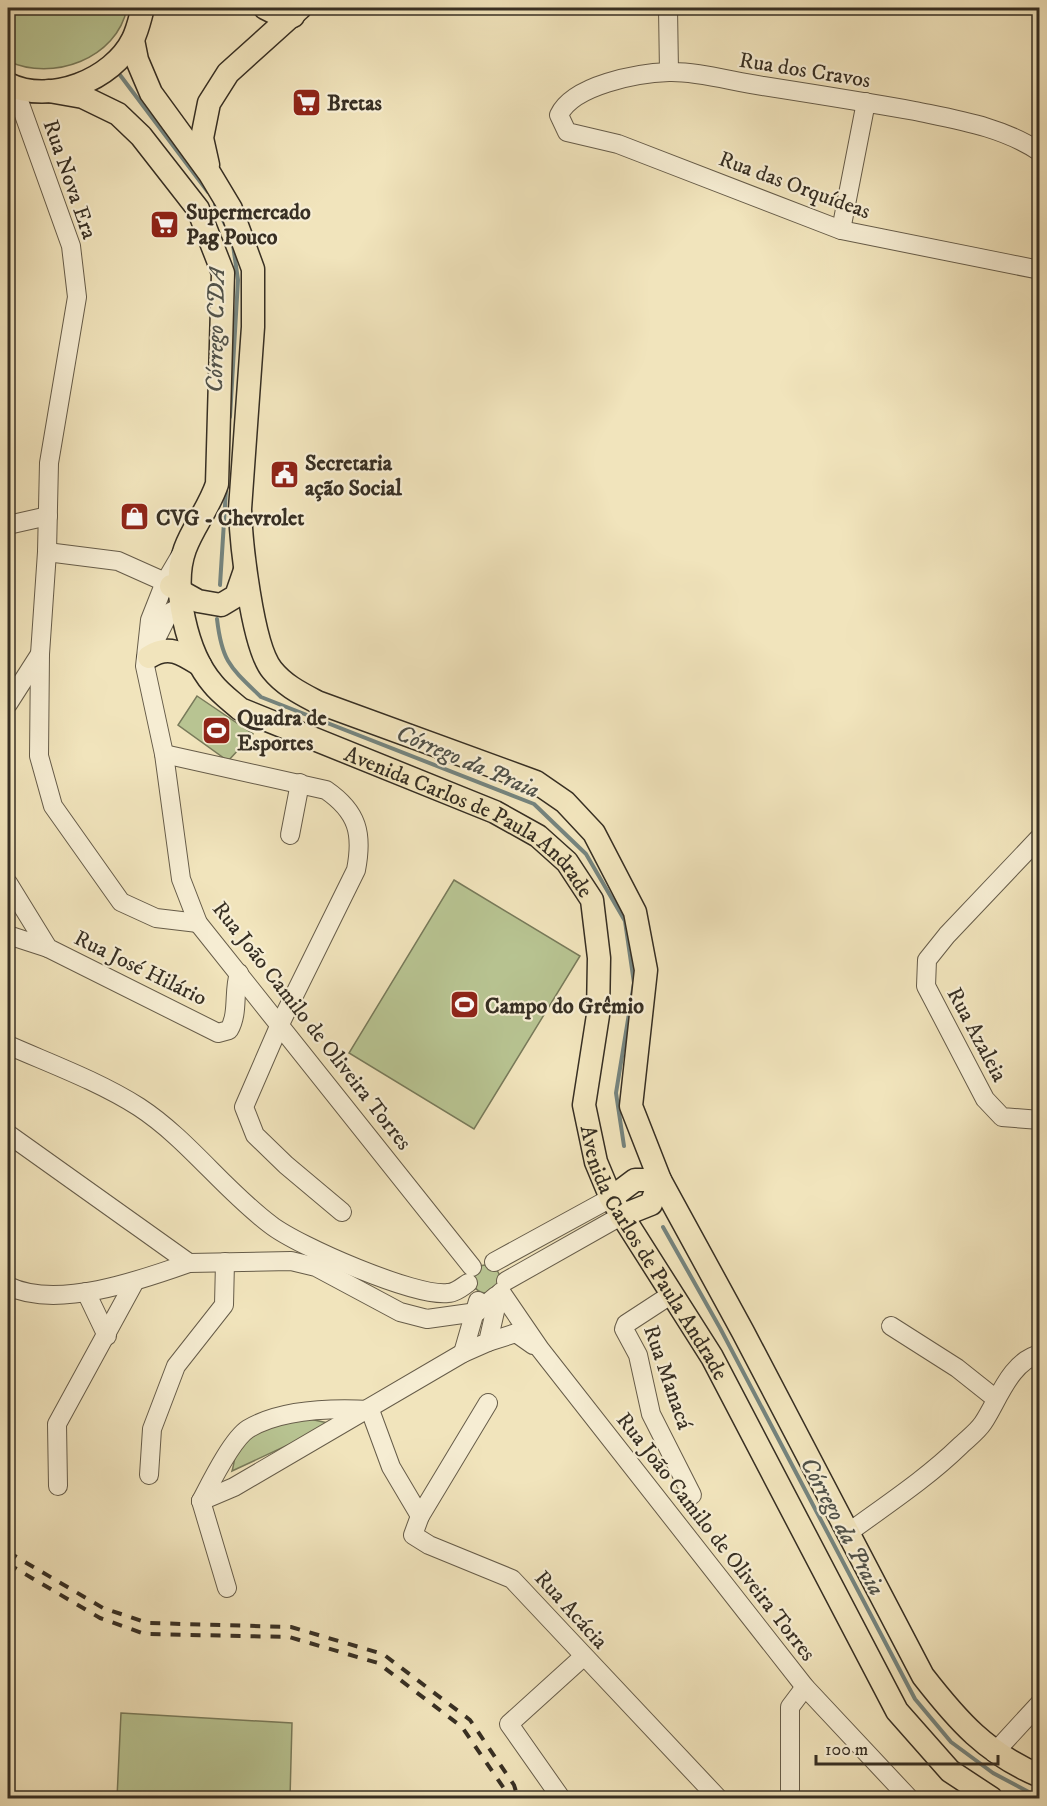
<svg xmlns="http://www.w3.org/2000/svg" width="1047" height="1806" viewBox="0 0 1047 1806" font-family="'IM FELL DW Pica',serif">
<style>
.green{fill:#b8c492;stroke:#787a5a;stroke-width:1.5}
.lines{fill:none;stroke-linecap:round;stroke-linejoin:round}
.stream{stroke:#75847e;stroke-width:4}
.minor-casing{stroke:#665c49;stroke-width:20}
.major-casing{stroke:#372f23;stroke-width:25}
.minor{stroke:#f6edd3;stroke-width:18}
.major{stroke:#f1e4bc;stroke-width:22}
.rail{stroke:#372f23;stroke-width:4;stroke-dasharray:10 10;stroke-linecap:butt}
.labels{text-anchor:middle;stroke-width:4.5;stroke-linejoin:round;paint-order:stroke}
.street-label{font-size:22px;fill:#372f23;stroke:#f6edd3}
.poi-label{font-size:22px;font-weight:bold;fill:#372f23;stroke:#f6edd3;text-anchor:start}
.water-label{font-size:24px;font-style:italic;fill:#515249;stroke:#f6edd3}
</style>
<rect width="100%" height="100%" fill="#f1e4bc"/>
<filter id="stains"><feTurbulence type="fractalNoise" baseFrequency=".00333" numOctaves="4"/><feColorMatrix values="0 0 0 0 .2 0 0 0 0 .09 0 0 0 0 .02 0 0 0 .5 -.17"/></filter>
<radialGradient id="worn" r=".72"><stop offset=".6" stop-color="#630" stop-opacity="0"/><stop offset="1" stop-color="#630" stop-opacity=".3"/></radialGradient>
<g class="green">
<path d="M8,8h119c-10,51 -75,74 -119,53z"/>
<path d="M197,696l56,38 -25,27 -50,-36z"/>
<path d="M454,880l126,76 -106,173 -125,-76z"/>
<circle cx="486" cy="1279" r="14"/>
<path d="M300,1417l33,7 -101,47c2,-6 2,-13 5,-19 11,-20 42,-29 63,-35z"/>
<path d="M121,1713l171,10 -2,75h-173z"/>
</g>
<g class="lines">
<g class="stream">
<path d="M120,75l88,117"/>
<path d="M215,204l10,20"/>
<path d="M230,417l8,-137 -5,-35"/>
<path d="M220,585l6,-95"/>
<path d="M217,619c5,43 13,48 44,78l273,107 52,50 39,67 9,62 -18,110 8,53"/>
<path d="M663,1227l57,101 195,371 36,43 42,31 47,25"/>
</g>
<defs>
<g id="minor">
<path d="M668,8l1,64"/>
<path d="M14,87l57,159 6,51 -28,166 -2,89 -7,102 -1,102 14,50 68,96 35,16 42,5"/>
<path d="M1040,152c-37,-25 -82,-32 -125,-41 -50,-9 -101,-17 -152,-25 -29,-4 -66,-15 -94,-14 -31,1 -96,13 -110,43l8,17 51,12 223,86 199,40"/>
<path d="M841,230l25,-128"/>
<path d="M8,525l40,-9"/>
<path d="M47,552l71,9 47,21"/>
<path d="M182,553l-17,29 -15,38 -5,46 19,88 17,125 17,44 274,344"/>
<path d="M153,645l16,-32 14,-8"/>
<path d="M8,704l32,-50"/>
<path d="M164,754l162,36c32,22 37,44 30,80l-76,154 -36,83 11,28 31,30 56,47"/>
<path d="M290,835l10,-52"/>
<path d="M1040,837l-93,98 -20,25 -1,26 59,113 17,18 38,3"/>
<path d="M8,883l40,65 170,85 11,-3c10,-17 4,-38 10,-57"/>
<path d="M8,935l40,13"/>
<path d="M8,1045c43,19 90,36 131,62 49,32 85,83 132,118 27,21 144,72 177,68 7,0 14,-6 20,-10"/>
<path d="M8,1134l181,129 102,-2 25,6 84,45 27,7 50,-7 19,-16"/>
<path d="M494,1262l117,-64"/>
<path d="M506,1281l115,-65"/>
<path d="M8,1286c49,24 133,-6 181,-23"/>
<path d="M86,1292l21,44"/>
<path d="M501,1292l39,57 265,338 104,111"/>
<path d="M672,1294l-46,30 -2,5 14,26 13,59 41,81"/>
<path d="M891,1326l66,42 39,31"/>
<path d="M488,1342l28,-9 17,12"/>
<path d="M463,1353l15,-52"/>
<path d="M149,1475l3,-46 24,-63 48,-61 1,-43"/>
<path d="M58,1486l-1,-62 77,-141"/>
<path d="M201,1501c9,-17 31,-62 47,-72 33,-20 85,-21 122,-19l21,57 29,49 -7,19 16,10 83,34 206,219"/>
<path d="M201,1501l33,-14 229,-134 25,-11 11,-48"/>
<path d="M201,1501l26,87"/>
<path d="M420,1516l68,-113"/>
<path d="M848,1533c38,-28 78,-54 112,-87 7,-7 17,-14 23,-23 15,-22 27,-62 57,-69"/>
<path d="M994,1753l46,-50"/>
<path d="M561,1798l-52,-74 74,-67"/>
<path d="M790,1798v-91l15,-20"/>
</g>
<g id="major">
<path d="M265,8l10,5 18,3"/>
<path d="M133,40l4,20 14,33 59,81 21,35 22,60v58l-13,182c1,33 12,137 32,161 12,15 28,23 45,32l219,80 29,20 29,31 41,79 11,58 -15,136 29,74 83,152 180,344c35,45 63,77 117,100"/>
<path d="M8,84c41,21 105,-4 125,-45 5,-10 7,-21 10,-31"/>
<path id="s1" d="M49,91l34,6 35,17 23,22 57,73 25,64 -6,211c-8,24 -24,43 -32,65 -14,38 2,105 28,135 7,9 18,17 27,25l255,103 43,24 29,26 25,38 7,58 -1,57 -14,90 12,57 15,36 101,159 185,354 53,60 41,27"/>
<path d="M208,165l-6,-27 7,-35 19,-30 72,-65"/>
<path d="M171,586l27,15 23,4 15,-9 9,-26"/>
<path d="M149,657c20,-13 34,-3 51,8"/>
<path d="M611,1198l24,-18h25l-9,24 -30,12"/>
</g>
</defs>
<use href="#minor" class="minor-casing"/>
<use href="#major" class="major-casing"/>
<use href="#minor" class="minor"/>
<use href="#major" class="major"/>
<g class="rail">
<path d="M8,1552l95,56 45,15 143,4 92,27 87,66 44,65 4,13"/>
<path d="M8,1564l92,54 45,16 144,3 89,26 84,64 43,63 2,8"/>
</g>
</g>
<defs>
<symbol id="supermarket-square" viewBox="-11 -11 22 22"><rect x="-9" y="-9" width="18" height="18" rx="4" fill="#8f2418" stroke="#f6edd3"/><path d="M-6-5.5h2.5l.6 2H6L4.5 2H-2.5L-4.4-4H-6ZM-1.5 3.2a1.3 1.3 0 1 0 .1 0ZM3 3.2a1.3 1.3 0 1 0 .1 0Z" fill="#fff"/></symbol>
<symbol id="civic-square" viewBox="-11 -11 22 22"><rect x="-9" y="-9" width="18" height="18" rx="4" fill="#8f2418" stroke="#f6edd3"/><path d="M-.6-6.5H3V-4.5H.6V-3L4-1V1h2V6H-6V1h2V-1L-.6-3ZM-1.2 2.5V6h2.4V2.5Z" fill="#fff"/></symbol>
<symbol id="shop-square" viewBox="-11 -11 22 22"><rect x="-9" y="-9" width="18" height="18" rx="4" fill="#8f2418" stroke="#f6edd3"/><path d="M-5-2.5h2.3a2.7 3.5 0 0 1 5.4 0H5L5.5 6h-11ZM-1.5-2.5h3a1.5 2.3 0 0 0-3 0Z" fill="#fff"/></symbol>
<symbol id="stadium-square" viewBox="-11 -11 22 22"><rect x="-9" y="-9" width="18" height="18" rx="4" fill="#8f2418" stroke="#f6edd3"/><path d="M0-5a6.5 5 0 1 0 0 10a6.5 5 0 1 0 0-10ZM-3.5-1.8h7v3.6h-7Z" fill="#fff"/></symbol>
</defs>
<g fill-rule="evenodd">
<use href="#supermarket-square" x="290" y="86" width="33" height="33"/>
<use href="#supermarket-square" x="148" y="208" width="33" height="33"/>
<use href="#civic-square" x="268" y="458" width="33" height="33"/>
<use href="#shop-square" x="118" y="500" width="33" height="33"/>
<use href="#stadium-square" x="200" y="714" width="33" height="33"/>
<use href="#stadium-square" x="448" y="988" width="33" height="33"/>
</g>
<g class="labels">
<g class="street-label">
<text transform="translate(805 69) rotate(9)" y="8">Rua dos Cravos</text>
<text transform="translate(71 179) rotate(71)" y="8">Rua Nova Era</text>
<text transform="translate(795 184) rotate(20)" y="8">Rua das Orquídeas</text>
<text dy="8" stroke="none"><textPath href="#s1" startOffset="988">Avenida Carlos de Paula Andrade</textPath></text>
<text transform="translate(141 967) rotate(26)" y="8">Rua José Hilário</text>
<text transform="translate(313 1025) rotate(52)" y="8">Rua João Camilo de Oliveira Torres</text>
<text transform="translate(978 1034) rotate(62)" y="8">Rua Azaleia</text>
<text dy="8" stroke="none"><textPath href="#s1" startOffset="1510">Avenida Carlos de Paula Andrade</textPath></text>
<text transform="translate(669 1377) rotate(71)" y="8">Rua Manacá</text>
<text transform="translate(717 1536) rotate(52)" y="8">Rua João Camilo de Oliveira Torres</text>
<text transform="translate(572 1609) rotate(48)" y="8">Rua Acácia</text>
</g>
<g class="poi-label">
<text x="327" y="110">Bretas</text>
<text x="186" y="219">Supermercado<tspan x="186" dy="25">Pag Pouco</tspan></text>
<text x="305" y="470">Secretaria<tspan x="305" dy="25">ação Social</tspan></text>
<text x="156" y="525">CVG - Chevrolet</text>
<text x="237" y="725">Quadra de<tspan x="237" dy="25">Esportes</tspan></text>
<text x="485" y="1013">Campo do Grêmio</text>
</g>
<g class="water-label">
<text transform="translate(215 330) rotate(-89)" y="8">Córrego CDA</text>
<text transform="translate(468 761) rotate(23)" y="8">Córrego da Praia</text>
<text transform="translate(843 1526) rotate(62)" y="8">Córrego da Praia</text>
</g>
</g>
<rect width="1047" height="1806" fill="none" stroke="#f1e4bc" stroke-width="30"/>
<rect x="9" y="9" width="1029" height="1788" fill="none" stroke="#372f23" stroke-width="3"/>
<rect x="15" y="15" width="1017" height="1776" fill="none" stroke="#372f23" stroke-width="1.5"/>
<path d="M816 1755v9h182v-9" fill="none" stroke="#372f23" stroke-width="3"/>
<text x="825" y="1755" font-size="18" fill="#372f23" stroke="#f6edd3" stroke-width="4.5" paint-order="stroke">100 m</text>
<rect width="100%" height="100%" filter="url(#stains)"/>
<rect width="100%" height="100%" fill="url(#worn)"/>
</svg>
